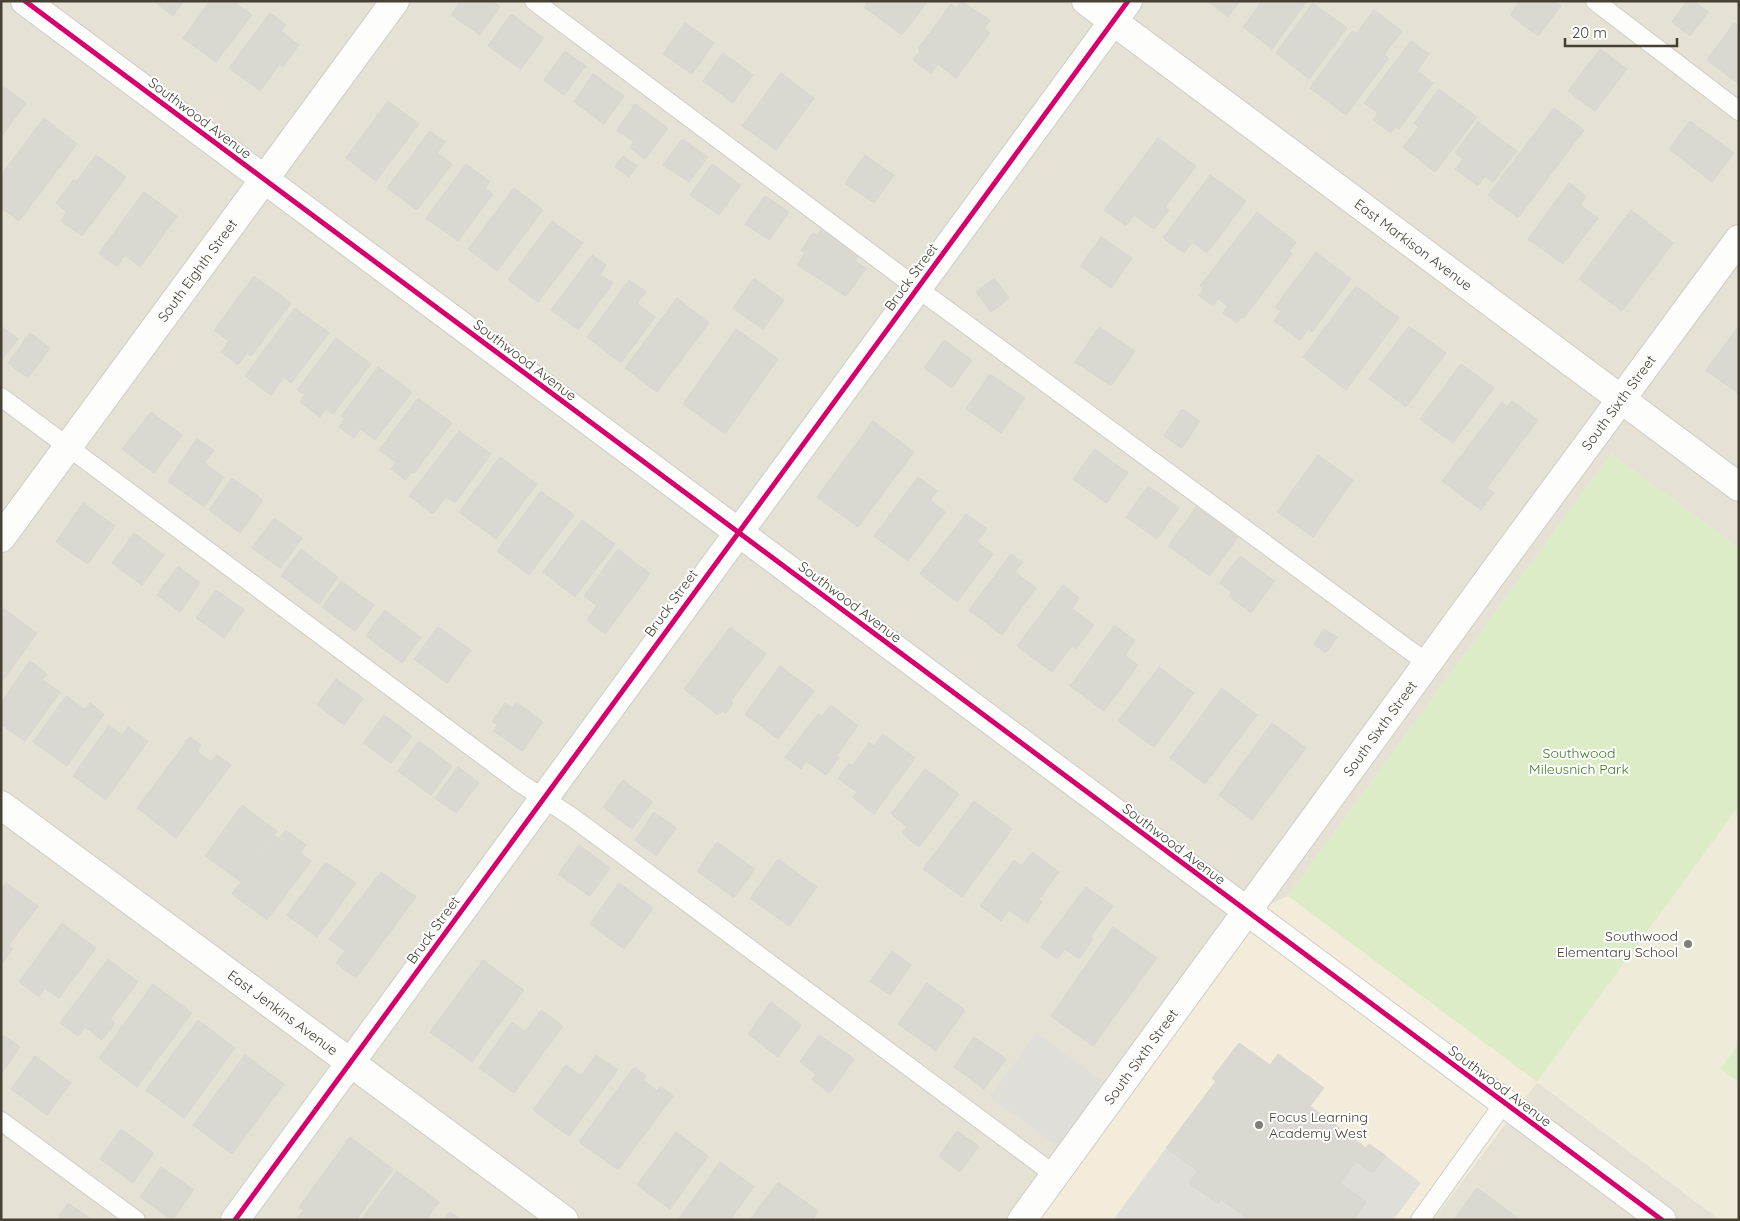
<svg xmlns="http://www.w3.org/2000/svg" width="1740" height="1221" viewBox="0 0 1740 1221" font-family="Quicksand,sans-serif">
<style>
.residential{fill:#e5e1d5}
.commercial{fill:#f4ecda}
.education{fill:#efebda}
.green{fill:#dbecc7}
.parking{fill:#dfded8}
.building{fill:#dad8d1;stroke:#d8d6ce}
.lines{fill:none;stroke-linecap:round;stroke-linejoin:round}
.lane-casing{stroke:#cecdc6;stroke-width:20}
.street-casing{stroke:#cecdc6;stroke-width:30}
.lane{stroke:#fdfdfc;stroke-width:18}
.street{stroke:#fdfdfc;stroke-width:28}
.cycleway-casing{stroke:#fff;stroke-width:8}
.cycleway{stroke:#d6006c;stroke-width:5}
.poi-dot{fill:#827e74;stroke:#fff;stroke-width:2}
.labels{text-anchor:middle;stroke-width:4;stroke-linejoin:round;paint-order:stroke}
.street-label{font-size:14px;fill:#474135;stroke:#fff}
.park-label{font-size:14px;fill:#407b25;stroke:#fff}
.poi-label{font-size:14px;fill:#474135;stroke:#fff;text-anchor:end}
</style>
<rect width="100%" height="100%" fill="#f0efe8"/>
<g class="residential">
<path d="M1,1h1738v547l-128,-94 -323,442 -44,21 -217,303h-1026z"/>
<path d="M1537,1082l183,138h-287z"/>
</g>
<path class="commercial" d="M1288,896l249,186 -104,138h-406l217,-303z"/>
<path class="education" d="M1739,806v414h-19l-183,-138z"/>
<g class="green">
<path d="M1611,454l128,94v258l-202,276 -249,-186z"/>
<path d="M1739,1044v38l-19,-13z"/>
</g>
<g class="parking">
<path d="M1036,1033l69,49 -47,65 -68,-50z"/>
<path d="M1166,1148l32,23 -9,12 28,21 4,-5 28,21h-136z"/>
<path d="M1386,1156l35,27 -28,37h-40l12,-18 -25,-19 16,-22 17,12z"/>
</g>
<g class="building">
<path d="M154,1h30l-11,15z"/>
<path d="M210,1h28l-2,3 16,11 -36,47 -33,-24z"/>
<path d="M461,1h31l8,6 -20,28 -29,-20z"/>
<path d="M868,1h60l-26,34 -38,-28z"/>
<path d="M961,1l29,19 -6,8 6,5 -34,45 -18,-14 -7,9 -18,-13 7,-9 -2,-2 33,-45 5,4z"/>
<path d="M1208,1h32l-12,16z"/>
<path d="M1262,1h45l-35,48 -29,-22z"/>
<path d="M1520,1h35l6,5 -23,30 -28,-21z"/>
<path d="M1687,1h7l14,11 -18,24 -18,-14z"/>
<path d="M1313,3l34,25 -38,51 -33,-26z"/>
<path d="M1374,10l28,21 -18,24 5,3 -43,57 -36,-27 42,-57 4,3z"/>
<path d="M270,13l16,12 -5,6 18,14 -16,22 -4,-2 -19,26 -31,-23z"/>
<path d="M511,14l33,24 -23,31 -33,-23z"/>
<path d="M685,23l29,20 -22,31 -29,-20z"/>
<path d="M1734,23l5,4v57l-32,-24z"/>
<path d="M1411,41l18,13 -12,17 16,12 -34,46 -3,-3 -5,7 -18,-13 5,-7 -14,-10z"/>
<path d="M1600,49l27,20 -32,42 -27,-20z"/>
<path d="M565,51l21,15 -22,29 -20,-15z"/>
<path d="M723,53l30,22 -20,28 -30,-22z"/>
<path d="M781,73l33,25 -38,52 -34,-24z"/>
<path d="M593,74l31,22 -20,28 -30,-22z"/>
<path d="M1,85l25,18 -25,34z"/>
<path d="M1439,89l38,28 -42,55 -32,-25 16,-20 -5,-4z"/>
<path d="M388,101l31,23 -43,57 -30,-23z"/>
<path d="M635,104l33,24 -23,31 -15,-11 4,-6 -17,-12z"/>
<path d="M1554,108l30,22 -66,88 -30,-23z"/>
<path d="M44,118l33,26 -58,77 -18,-13v-33z"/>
<path d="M1690,121l44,32 -22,29 -43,-33z"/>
<path d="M1478,122l39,29 -24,31 -8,-6 -7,10 -23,-17 8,-10 -8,-6z"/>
<path d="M430,131l15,11 -8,11 15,11 -35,46 -30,-22z"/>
<path d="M1158,138l38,28 -31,41 4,3 -15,19 -20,-14 -8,11 -22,-16z"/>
<path d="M682,139l26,18 -19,25 -26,-17z"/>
<path d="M96,155l30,22 -44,59 -21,-15 6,-9 -11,-9 17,-23 3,2z"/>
<path d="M865,155l29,20 -20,28 -29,-20z"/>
<path d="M623,156l14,10 -8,11 -14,-10z"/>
<path d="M466,164l24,18 -5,6 8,6 -35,47 -32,-23z"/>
<path d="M712,164l29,21 -22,30 -29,-20z"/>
<path d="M1210,175l36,26 -39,52 -15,-11 -8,11 -21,-15z"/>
<path d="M1569,183l17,13 -6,9 18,13 -35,46 -35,-25z"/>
<path d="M514,188l29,22 -46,61 -29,-22z"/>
<path d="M144,192l33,24 -37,51 -15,-12 -8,12 -18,-14z"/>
<path d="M765,196l24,16 -20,28 -24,-16z"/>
<path d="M1631,210l42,33 -51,68 -43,-32z"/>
<path d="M1257,212l39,30 -7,9 3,3 -48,64 -2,-2 -5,7 -14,-10 5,-7 -10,-7 -5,7 -14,-10 5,-7 -4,-3z"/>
<path d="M552,221l31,22 -45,59 -30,-22z"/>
<path d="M821,230l38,26 -4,5 11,8 -20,27 -49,-31 8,-12 -4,-3 12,-17 4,3z"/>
<path d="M1101,237l31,21 -21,30 -31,-22z"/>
<path d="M1316,252l35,27 -39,53 -4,-3 -8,11 -26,-19 7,-10 -6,-4z"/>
<path d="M592,255l14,10 -6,9 13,9 -35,47 -27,-20z"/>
<path d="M254,276l37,27 -40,53 -4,-3 -9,12 -17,-13 8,-11 -15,-11z"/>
<path d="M754,278l30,22 -21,29 -30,-21z"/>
<path d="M994,278l15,20 -18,14 -15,-20z"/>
<path d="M629,280l17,12 -9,11 18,14 -34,46 -34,-26z"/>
<path d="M1356,286l43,32 -53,72 -43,-33z"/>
<path d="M677,298l32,25 -52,69 -32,-24z"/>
<path d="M295,308l34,25 -38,50 -7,-6 -13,18 -26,-19z"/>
<path d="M1,326l17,13 -17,22z"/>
<path d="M1409,326l37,27 -40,54 -37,-28z"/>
<path d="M1739,326v68l-33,-24z"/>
<path d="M1099,327l36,24 -24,35 -36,-24z"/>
<path d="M736,329l42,30 -53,75 -42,-30z"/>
<path d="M30,333l20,15 -22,30 -20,-15z"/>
<path d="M336,338l35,26 -38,50 -7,-5 -6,8 -20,-15 5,-7 -8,-5z"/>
<path d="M944,340l28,20 -20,28 -28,-20z"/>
<path d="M1461,364l33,24 -41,55 -33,-24z"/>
<path d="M378,367l34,25 -37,48 -15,-11 -6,9 -15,-11 6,-8 -4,-3z"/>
<path d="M990,374l35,24 -24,35 -35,-24z"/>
<path d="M418,398l34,25 -38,50 -2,-1 -6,8 -15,-11 5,-7 -17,-12z"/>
<path d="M1512,401l26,19 -51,68 7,5 -13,17 -39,-29 60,-79 5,5z"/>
<path d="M1182,409l18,12 -18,27 -18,-12z"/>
<path d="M151,412l31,23 -28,38 -32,-24z"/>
<path d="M873,421l41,31 -56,75 -41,-30z"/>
<path d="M459,431l32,23 -36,49 -9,-6 -13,17 -24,-18z"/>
<path d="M197,439l17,11 -10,13 20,14 -20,30 -36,-26z"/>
<path d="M1095,449l33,24 -22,30 -33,-24z"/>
<path d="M1318,455l35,25 -40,57 -36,-25z"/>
<path d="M500,457l37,27 -41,55 -37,-27z"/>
<path d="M918,477l19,14 -7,9 15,12 -37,49 -34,-25z"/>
<path d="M232,478l31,22 -23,33 -31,-23z"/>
<path d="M1148,486l31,22 -22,31 -31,-22z"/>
<path d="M541,491l33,24 -45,60 -32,-24z"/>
<path d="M83,503l32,23 -27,38 -32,-22z"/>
<path d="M1196,507l42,30 -28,39 -42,-30z"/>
<path d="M966,514l21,15 -10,13 16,12 -36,48 -37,-28z"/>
<path d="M274,518l28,20 -22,30 -28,-20z"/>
<path d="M582,520l33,24 -40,53 -32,-25z"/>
<path d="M134,533l30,22 -22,30 -30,-22z"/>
<path d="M301,549l37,28 -19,27 -38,-28z"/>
<path d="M618,549l32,25 -45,60 -18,-14 10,-14 -13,-10z"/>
<path d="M1011,554l12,8 -8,10 21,16 -34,47 -33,-25z"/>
<path d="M1240,556l35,25 -24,32 -22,-17 3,-4 -13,-9z"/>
<path d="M178,566l22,17 -20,29 -23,-17z"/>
<path d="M341,581l33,24 -19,26 -33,-24z"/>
<path d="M1063,585l16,13 -7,11 22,16 -18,24 -4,-3 -20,26 -35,-26z"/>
<path d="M216,590l28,20 -20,28 -28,-20z"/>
<path d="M1,607l36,26 -36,50z"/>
<path d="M385,610l36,28 -19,25 -36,-27z"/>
<path d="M1115,625l20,16 -10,14 13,10 -34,46 -34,-25z"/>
<path d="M438,627l33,23 -24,33 -33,-24z"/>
<path d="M730,627l36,27 -35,47 2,2 -7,10 -4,-2 -4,4 -34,-26z"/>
<path d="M1324,629l13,8 -11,16 -12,-9z"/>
<path d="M30,661l17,13 -5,6 18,12 -35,49 -24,-17v-22z"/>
<path d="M780,666l34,25 -36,48 -33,-25z"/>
<path d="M1159,667l35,26 -40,54 -36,-26z"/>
<path d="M336,679l27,19 -19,27 -27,-20z"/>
<path d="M1222,688l35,27 -52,69 -35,-26z"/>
<path d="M66,696l19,14 5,-7 14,11 -37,52 -34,-24z"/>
<path d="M516,702l27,20 -21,29 -29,-20 5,-6 -6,-4 13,-18 7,5z"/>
<path d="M831,705l27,21 -22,30 3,2 -13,17 -20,-14 -5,8 -16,-12 33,-43 4,2z"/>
<path d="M384,715l28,21 -21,27 -28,-20z"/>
<path d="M1272,723l34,25 -54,72 -33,-25z"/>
<path d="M109,725l13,10 6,-8 20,14 -42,59 -33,-24z"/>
<path d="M883,734l32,24 -41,56 -21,-16 4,-6 -19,-14 11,-15 3,3 17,-23 5,3z"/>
<path d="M190,737l11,8 -4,6 14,11 6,-7 14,10 -55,73 -39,-30z"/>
<path d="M419,741l33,25 -21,29 -33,-24z"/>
<path d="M458,767l21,16 -23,30 -21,-15z"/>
<path d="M925,769l34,25 -40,53 -17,-14 5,-6 -16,-13z"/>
<path d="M623,780l29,22 -20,27 -29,-22z"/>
<path d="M974,801l38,28 -50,68 -39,-28z"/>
<path d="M242,805l35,26 -37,50 -35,-25z"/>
<path d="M654,812l22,16 -20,28 -21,-16z"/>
<path d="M286,830l20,15 -6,8 11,8 -44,59 -35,-26 43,-58 4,3z"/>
<path d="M717,842l38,27 -21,29 -37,-27z"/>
<path d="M579,845l31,23 -20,28 -32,-22z"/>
<path d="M1032,852l27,20 -20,27 3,3 -15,21 -18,-13 -8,11 -21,-15 34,-46 8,6z"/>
<path d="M778,859l39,28 -28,39 -39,-28z"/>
<path d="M326,862l30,21 -39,54 -30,-22z"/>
<path d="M381,872l35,25 -60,81 -20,-15 9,-12 -16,-12z"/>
<path d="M6,883l32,23 -29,39 4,4 -12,15v-74z"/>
<path d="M619,883l34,25 -29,41 -34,-25z"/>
<path d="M1086,887l27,19 -23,31 3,2 -14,20 -14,-10 -8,10 -16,-12z"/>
<path d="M62,923l34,25 -37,50 -14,-10 -6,9 -20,-15z"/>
<path d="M1113,927l44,31 -64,88 -42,-30z"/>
<path d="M892,951l19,14 -21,30 -20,-14z"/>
<path d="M108,959l30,23 -28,37 5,4 -13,17 -17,-13 -7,9 -18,-13z"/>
<path d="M483,960l41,30 -52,72 -42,-30z"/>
<path d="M927,983l38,27 -29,41 -38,-27z"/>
<path d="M153,984l39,29 -55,74 -38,-29z"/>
<path d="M771,1002l30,23 -23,32 -30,-23z"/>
<path d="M541,1010l22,16 -49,67 -35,-25 33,-46 13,10z"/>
<path d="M198,1020l37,28 -51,70 -38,-28z"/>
<path d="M1,1034l19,13 -19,27z"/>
<path d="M819,1035l35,24 -24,34 -18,-13 4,-6 -16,-12z"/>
<path d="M974,1037l32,22 -22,30 -30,-22z"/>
<path d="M1239,1043l31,22 8,-11 46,34 -14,18 56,42 3,-4 17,12 -13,17 -17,-12 -16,22 26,19 -13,18h-104l-28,-21 -3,5 -29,-21 9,-12 -32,-23 50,-67 -4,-3z"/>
<path d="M245,1055l39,29 -52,70 -39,-29z"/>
<path d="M596,1055l22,15 -49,66 -36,-26 33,-45 15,11z"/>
<path d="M35,1056l36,27 -24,32 -36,-26z"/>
<path d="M634,1067l12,9 -3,4 14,11 3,-5 13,10 -55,74 -39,-28z"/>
<path d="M121,1129l33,24 -21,30 -33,-24z"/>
<path d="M957,1131l22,15 -19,26 -21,-16z"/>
<path d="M676,1132l32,24 -38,53 -33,-24z"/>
<path d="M350,1137l43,32 -37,51h-60l8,-10 -5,-3z"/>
<path d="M720,1162l34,25 -24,33h-52z"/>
<path d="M161,1167l33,23 -22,30 -32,-23z"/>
<path d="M397,1171l42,31 -13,18h-65z"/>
<path d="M778,1182l40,29 -6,9h-62z"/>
<path d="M1477,1188l41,30 -1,2h-63z"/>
<path d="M68,1203l24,17h-35z"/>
<path d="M450,1212l11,8h-17z"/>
</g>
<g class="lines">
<defs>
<g id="lane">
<path d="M534,1l383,287 510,375"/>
<path d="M1595,1l144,110"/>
<path d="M1,397l519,386 52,34 483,358"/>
<path d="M1,1121l135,99"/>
<path d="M1420,1220l84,-117"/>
</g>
<g id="street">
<path d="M25,1l1637,1219"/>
<path id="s1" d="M1086,1l653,486"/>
<path id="s2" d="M1,538l394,-537"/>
<path id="s3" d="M1,805l563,415"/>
<path d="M235,1220l893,-1219"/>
<path id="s4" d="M1022,1220l477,-655 240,-326"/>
</g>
</defs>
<use href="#lane" class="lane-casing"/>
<use href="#street" class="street-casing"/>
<use href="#lane" class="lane"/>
<use href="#street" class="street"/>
<defs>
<g id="cycleway">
<path d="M25,1l1637,1219"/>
<path d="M235,1220l893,-1219"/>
</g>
</defs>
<use href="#cycleway" class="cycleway-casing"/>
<use href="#cycleway" class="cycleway"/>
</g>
<g class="poi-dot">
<circle cx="1688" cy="944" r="5"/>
<circle cx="1259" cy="1125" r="5"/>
</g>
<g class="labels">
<g class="street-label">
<text transform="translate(200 118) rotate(37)" y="5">Southwood Avenue</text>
<text dy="5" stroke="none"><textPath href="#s1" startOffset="408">East Markison Avenue</textPath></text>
<text dy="5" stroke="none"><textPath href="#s2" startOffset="332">South Eighth Street</textPath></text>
<text transform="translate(911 277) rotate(-54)" y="5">Bruck Street</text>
<text transform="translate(525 360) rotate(37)" y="5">Southwood Avenue</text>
<text dy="5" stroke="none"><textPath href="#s4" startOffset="1012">South Sixth Street</textPath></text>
<text transform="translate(850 602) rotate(37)" y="5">Southwood Avenue</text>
<text transform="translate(671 603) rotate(-54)" y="5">Bruck Street</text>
<text dy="5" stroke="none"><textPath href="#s4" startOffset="608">South Sixth Street</textPath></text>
<text transform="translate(1174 844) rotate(37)" y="5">Southwood Avenue</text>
<text transform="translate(433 930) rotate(-54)" y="5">Bruck Street</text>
<text dy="5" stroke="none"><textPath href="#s3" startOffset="350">East Jenkins Avenue</textPath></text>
<text dy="5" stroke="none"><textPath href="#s4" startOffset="202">South Sixth Street</textPath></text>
<text transform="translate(1500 1086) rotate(37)" y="5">Southwood Avenue</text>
</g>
<g class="park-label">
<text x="1579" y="758">Southwood<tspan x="1579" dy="16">Mileusnich Park</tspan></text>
</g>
<g class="poi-label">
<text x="1678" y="941">Southwood<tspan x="1678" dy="16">Elementary School</tspan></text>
<text x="1269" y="1122" text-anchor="start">Focus Learning<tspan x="1269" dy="16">Academy West</tspan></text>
</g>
</g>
<rect width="1740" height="1221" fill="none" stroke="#474135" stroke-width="5"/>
<path d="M1565 38v8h112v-8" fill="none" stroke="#474135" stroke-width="2.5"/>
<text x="1572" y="38" font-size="15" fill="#474135" stroke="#ffffff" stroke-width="4" paint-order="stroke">20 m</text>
</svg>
